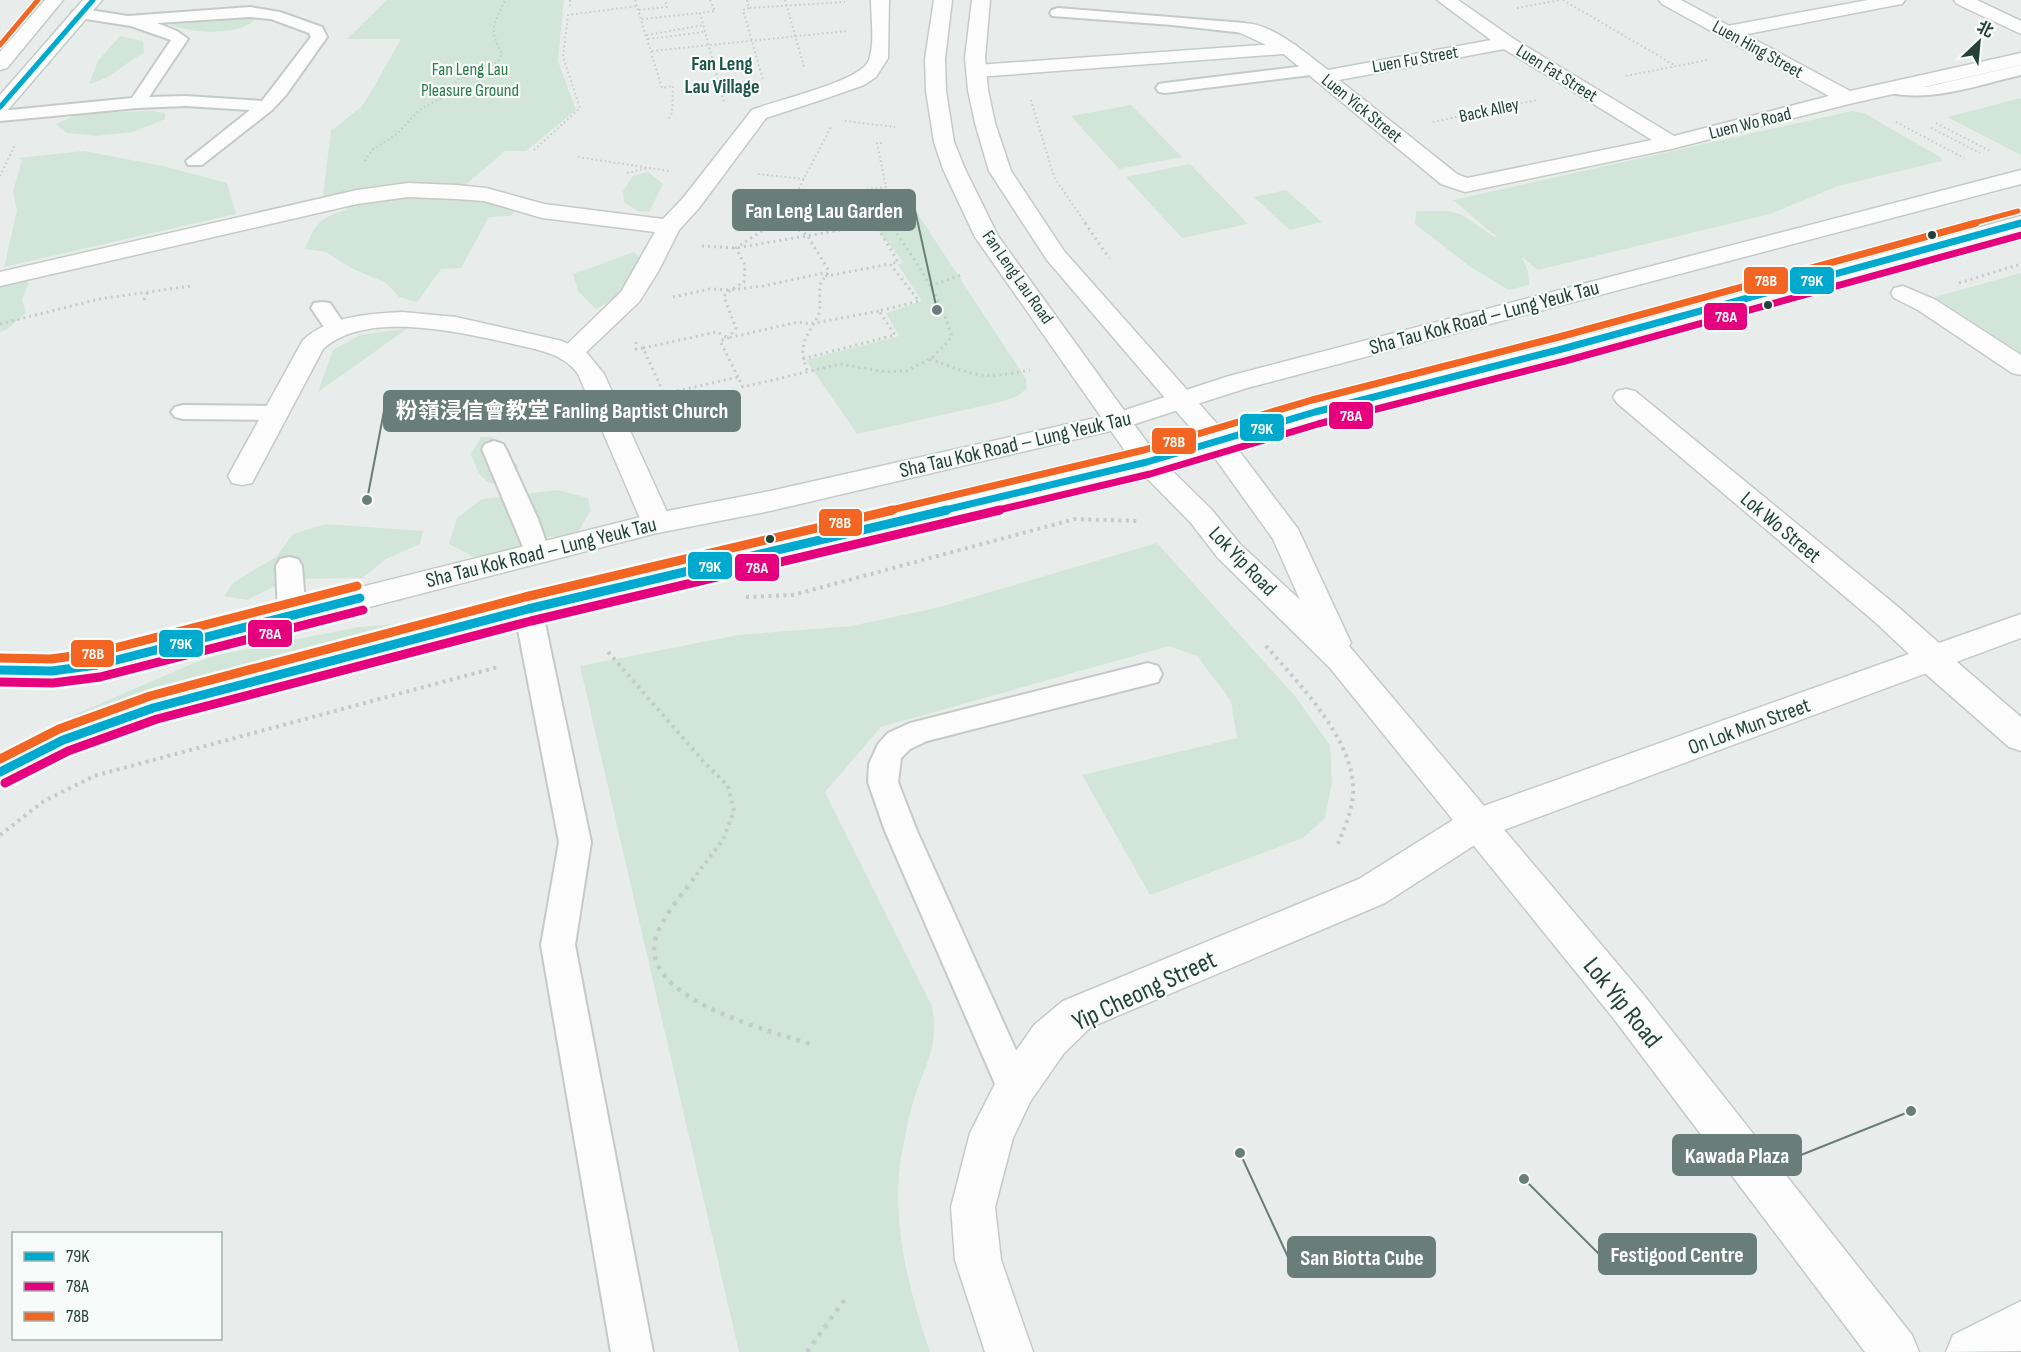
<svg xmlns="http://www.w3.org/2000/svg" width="2021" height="1352" viewBox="0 0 2021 1352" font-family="'Sofia Sans Condensed','Noto Sans SC',sans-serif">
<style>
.green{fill:#d1e6d8}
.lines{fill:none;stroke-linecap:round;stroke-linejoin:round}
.service-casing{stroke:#c5cac8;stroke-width:4}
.pedestrian-casing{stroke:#c5cac8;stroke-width:3}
.minor-casing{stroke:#c5cac8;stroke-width:3}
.tertiary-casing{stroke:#c5cac8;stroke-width:3}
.secondary-casing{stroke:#c3cbc8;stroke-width:3}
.path-far3{stroke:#c3ccca;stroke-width:2;stroke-dasharray:1.5 3;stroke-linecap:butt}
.path-far2{stroke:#c3ccca;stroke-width:3;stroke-dasharray:2 4;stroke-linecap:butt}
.path-far1{stroke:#c3ccca;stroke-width:4;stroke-dasharray:3 4.5;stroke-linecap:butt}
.path{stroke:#c3ccca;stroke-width:4.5;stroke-dasharray:4 6;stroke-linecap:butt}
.service{fill:#fcfcfc;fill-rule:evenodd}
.pedestrian{fill:#fcfcfc;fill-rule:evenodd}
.minor{fill:#fcfcfc;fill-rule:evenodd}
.tertiary{fill:#fcfcfc;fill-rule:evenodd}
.secondary{fill:#fcfcfc;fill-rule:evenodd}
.bus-1-far2-casing{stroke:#f7fbf9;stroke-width:8}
.bus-1-far1-casing{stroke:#f7fbf9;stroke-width:10}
.bus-1-casing{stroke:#f7fbf9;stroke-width:14}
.bus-2-far1-casing{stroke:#f7fbf9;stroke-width:10}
.bus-2-casing{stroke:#f7fbf9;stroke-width:14}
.bus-3-far2-casing{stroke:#f7fbf9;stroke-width:8}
.bus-3-far1-casing{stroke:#f7fbf9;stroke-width:10}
.bus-3-casing{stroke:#f7fbf9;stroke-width:14}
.bus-1-far2{stroke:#00a9ce;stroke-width:5}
.bus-1-far1{stroke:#00a9ce;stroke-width:7}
.bus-1{stroke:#00a9ce;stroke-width:9}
.bus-2-far1{stroke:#e5007d;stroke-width:7}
.bus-2{stroke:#e5007d;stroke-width:9}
.bus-3-far2{stroke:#f26522;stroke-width:5}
.bus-3-far1{stroke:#f26522;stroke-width:7}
.bus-3{stroke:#f26522;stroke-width:9}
.bus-dot{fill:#24423a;stroke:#f7fbf9;stroke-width:2}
.labels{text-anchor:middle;stroke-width:4.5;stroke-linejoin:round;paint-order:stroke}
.far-street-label{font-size:18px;fill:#24423a;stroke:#f7fbf9}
.far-park-label{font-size:18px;fill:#2d7a4b;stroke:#f7fbf9}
.far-quarter-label{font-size:20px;font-weight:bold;fill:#1f5548;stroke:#f7fbf9}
.street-label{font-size:21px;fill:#24423a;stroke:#f7fbf9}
.near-street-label{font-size:26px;fill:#24423a;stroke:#f7fbf9}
.leader{fill:none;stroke:#697e78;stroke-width:2}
.callout-dot{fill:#697e78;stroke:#f7fbf9;stroke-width:2}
.callout{fill:#697e78;stroke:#697e78;stroke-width:2}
.callout-label{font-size:22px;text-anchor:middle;font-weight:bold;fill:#fff}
.line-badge{stroke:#f7fbf9;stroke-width:2}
.badge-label{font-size:16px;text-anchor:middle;font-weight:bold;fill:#fff}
</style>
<rect width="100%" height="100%" fill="#e8edeb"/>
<g class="green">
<path d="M387,0h177l-6,61 18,49 -50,41h-21l-42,36 -74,-2 -66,11 8,-65 30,-24 7,-10 33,-58h-54z"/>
<path d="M234,16l21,3c-16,18 -63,14 -85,6l7,-5z"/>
<path d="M120,36l23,5 1,12c-21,10 -30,25 -55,31l9,-23z"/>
<path d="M2021,98v57l-74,-38z"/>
<path d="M1131,105l51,52 -63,12 -48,-53z"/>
<path d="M153,111l12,2v6l-32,13 -36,4 -31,-3 -10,-9 25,-11z"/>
<path d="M1852,111l12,2 76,44 2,4 -104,25 -68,28 -232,56 -16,-13 6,14 1,14 -20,5 -37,-22 -57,-44 1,-13c12,1 31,-2 43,3 15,6 24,18 40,25l-46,-39z"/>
<path d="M84,151l79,15 64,17 9,31 -232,53 13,-56 -4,-20 9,-31 -3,-2z"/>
<path d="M1190,164l58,60 -66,14 -56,-61z"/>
<path d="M648,172l15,12 -14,28 -11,-1 -14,-9 -1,-11 10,-15z"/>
<path d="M902,190l124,189 1,9 -8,7 -15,6 -147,33 -51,-74 93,-24 -13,-23 36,-12 -24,-36 5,-3 -52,-66z"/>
<path d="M1286,190l36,32 -32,8 -36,-33z"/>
<path d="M379,196l95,1 43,12 -7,7 -21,1 -28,51 -20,1 -24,33 -18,-5 -13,-14 -35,-15 -25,-16 -21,-3c10,-25 15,-32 42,-39l-2,-7z"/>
<path d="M634,252l6,6 -20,38 -24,13 -18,-18 -5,-17z"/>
<path d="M2021,273v80l-86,-56z"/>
<path d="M0,279l29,3 -7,17 4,14 -20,17 -6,2z"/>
<path d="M408,328l-90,64 15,-42 27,-15z"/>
<path d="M481,437h11l27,30 -21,18c-20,-5 -20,-14 -27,-31z"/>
<path d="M558,490l30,8 3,12 -15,26 -28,1 -70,22 -29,-15 8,-26 25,-19z"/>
<path d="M325,524l98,7 -3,13 -34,15 -24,19 -72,1 -43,21 -23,-4 10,-14 42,-25 17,-23z"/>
<path d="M1157,543l138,153 35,49 2,37 -7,36 -22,20 -153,57 -68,-120 155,-37 -6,-37 -34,-45 -28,-10 -288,81 -56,65 107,214c8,43 -9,61 -20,100 -4,15 -7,30 -10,45 -12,68 6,137 28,201h-191l-159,-686 158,-31 113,-9 85,-18z"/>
<path d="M546,588l-1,14 -39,25 -83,13 -287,79 -69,-1 127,-55 24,-8 141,-28 59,-5z"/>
</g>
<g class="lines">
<defs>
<g id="service">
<path d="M250,7l30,5 42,15 5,10 -41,58 -14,15 -70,55h-14l-2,-4 64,-51 -64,-4 -49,2 -137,13v-10l132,-13 39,-58 -40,-14 -58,-9 -2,-3 2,-3 16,-1 39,6zM250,17l21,2 38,14 2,4 -49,64 -76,-5 -37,1 39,-58 -11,-8 -20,-8z"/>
<path d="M1058,8l186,15 8,5 -8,5 -72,-8 -120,-9 -2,-3 2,-3z"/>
<path d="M1313,65l6,1 2,4 -2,4 -154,19 -6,-1 -3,-4 3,-4 6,-1z"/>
<path d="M2021,65v10c-44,10 -90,28 -135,17l-3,-4 3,-4 6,-1 34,4z"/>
<path d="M322,302l8,1 17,25 -3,5 -8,2 -8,-2 -17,-25 3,-5z"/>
<path d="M183,405l92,1 8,2 4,5 -4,5 -8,2 -92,-1 -8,-2 -4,-5 4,-5z"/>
<path d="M494,441l9,3 3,5 32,70 12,34 -4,6 -9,3 -9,-3 -46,-110 3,-5z"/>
<path d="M289,557l9,2 4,7 4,50 -4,7 -10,3 -10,-3 -4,-7 -2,-50 4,-7z"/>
<path d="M528,599l10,3 4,7 49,233 -16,103 78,407h-42l-70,-407 18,-103 -45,-233 4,-7z"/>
<path d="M1148,663l10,3 4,8 -4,8 -231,59 -17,8 -9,9 -3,24 19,49 116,257 -5,12 -13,6 -13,-6 -117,-269 -17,-49 1,-18 9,-20 10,-11 22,-10z"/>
</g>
<g id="pedestrian">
<path d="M1868,0h37l-3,4 -6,1 -169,33 -7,-2 -2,-4 2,-4 7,-2z"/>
<path d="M1954,0h23l44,21v13l-64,-30z"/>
<path d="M1289,43l7,2 2,4 -2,4 -319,24 -7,-2 -3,-4 3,-4 7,-2z"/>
<path d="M759,108l7,2 3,4 -70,94 -20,22 -20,40 -20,32 -60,57 -9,3 -9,-3 -4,-5 64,-62 34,-60 -113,-14 -58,-17 -28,-2 -48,-2 -51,7 -357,82v-14l357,-82 51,-7 48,2 30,3 58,16 119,15 20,-21 69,-88z"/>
<path d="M1903,286l33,14 85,55v20l-9,-2 -94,-63 -24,-12 -3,-5 3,-5z"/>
<path d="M1931,647l12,3 78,67v34l-12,-4 -90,-79 -4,-9 4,-9z"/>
</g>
<g id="minor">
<path d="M871,0h18l-1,58 -12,19 -12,8 -34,12 -64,21h-14l-3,-4 3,-4c23,-10 109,-28 117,-50 6,-18 2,-42 2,-60z"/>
<path d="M1437,0h21l56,39 160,97 155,-40 -167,-92 -3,-4h22l169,91 171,-38v12l-172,39 -178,45 -206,43 -24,-8 -161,-133 -42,-19 -3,-4 3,-4c27,-7 69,30 90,46l163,-30zM1504,49l148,91 -185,38 -10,-4 -118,-94z"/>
<path d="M402,312l54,5 106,24 25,12 17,21 68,149 -5,7 -10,3 -10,-3 -5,-7 -64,-149c-15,-22 -45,-25 -69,-31 -51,-11 -143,-33 -186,6l-71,134 -10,2 -10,-2 -4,-7 75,-136c26,-24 65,-26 99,-28z"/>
<path d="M1626,389l9,2 262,215 42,37 82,-29v24l-531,197 -105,68 -294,124 -27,26 -34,49 -17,36 -18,69 6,53 32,92h-48l-30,-92 -4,-53 19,-74 30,-59 34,-49 29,-24 296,-122 105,-66 445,-159 -34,-32 -258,-219 -4,-6 4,-6z"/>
<path d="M2021,1301v50l-75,1 7,-17z"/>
</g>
<path id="tertiary" d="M934,0h18l-7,59 1,32 8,51 11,27 33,67 159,220 54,53 29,35 60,56 -27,-61 -66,-92 -160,-187 -58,-89 -14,-48 -7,-33 -3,-32 7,-58h18l-5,58 3,32 7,33 16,48 53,80 163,184 71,94 53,114 -2,3 293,347 270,342 7,17h-54l-251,-333 -284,-351 -112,-110 -27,-35 -54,-55 -162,-231 -32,-68 -9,-27 -8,-51 -1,-32z"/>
<g id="secondary">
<path d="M45,0h18l-56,68 -7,2v-18z"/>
<path d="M83,0h19l-95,111 -7,2v-18z"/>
<path d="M2021,170v14l-774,204 -128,41 -349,82 -113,22 -560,144 -45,6 -52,-1v-24l52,1 45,-6 560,-140 113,-22 343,-77 116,-38z"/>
<path d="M2021,216v14l-450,124 -246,64 -178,53 -619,149 -370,100 -83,30 -75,36v-30l51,-26 102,-35 375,-97 615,-144 162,-48 248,-62z"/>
</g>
</defs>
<use href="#service" class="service-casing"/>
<use href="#pedestrian" class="pedestrian-casing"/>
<use href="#minor" class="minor-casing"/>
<use href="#tertiary" class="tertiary-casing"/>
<use href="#secondary" class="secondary-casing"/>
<g class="path-far3">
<path d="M570,0v7"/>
<path d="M635,0l27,88 11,-2 -1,27 -4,7"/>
<path d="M710,0l5,11 -15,2 24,89"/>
<path d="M747,0l2,8 96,-6"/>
<path d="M785,0l19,67"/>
<path d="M1563,0l113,66"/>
<path d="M749,8l-6,2 20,70"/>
<path d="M1517,8l43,-8"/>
<path d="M639,10l28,-3 -2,-7"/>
<path d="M642,19l58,-6"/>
<path d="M647,35l57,-10"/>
<path d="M648,39l56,-7"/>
<path d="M652,51l195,-20"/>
<path d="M1626,76l81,-16"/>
<path d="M684,88l62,-6"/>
<path d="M1031,100l23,77 32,47"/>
<path d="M845,121l50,6"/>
<path d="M1433,122l104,-22"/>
<path d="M1896,122l68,36"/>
<path d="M1936,123l54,28"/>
<path d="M1931,128l49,25"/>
<path d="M534,150l46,-42 -17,-51 5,-42 69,-9"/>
<path d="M578,157l91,14"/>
<path d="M365,161l7,-11 25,-16 22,-24 28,-15 11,-16 32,-12 9,-7 3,-6c-14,-27 -8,-28 3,-54"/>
<path d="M627,173l20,-5"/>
<path d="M758,174l46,5"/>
<path d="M0,176l15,-31"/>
<path d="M866,190l24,34"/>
<path d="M732,208l52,7"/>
<path d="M771,224l14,-9"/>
<path d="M791,224l-6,-9 47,-90"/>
<path d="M876,224l-20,-33 30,-4 -9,-44h7"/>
</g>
<g class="path-far2">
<path d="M789,223l18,12 22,36c-2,4 -6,8 -8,12 -3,10 1,24 -3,33 -11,21 -21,28 -11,54"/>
<path d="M875,223l23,39 -8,2"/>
<path d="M1085,223l24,35"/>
<path d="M702,246l34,2 140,-24"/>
<path d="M1959,283l62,-19"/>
<path d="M930,286l34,-12"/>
<path d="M673,297l37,-8 20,1 33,-4 61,-13 3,3 63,-12 29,37 -40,10 16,24 -93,24"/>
<path d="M144,300l4,-9"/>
<path d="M0,324l99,-25 92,-13"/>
<path d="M636,342v7l7,-1 21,46 74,-17 5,10 97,-23 47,8 19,-1 26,-13 20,-21c-12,-42 -38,-79 -63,-114"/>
<path d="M643,348l74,-16 11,6 70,-16 12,2 69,-13"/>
<path d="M930,359c45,17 52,21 100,11"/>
<path d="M738,377l-18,-36 8,-3 8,-10 -12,-31 2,-4 18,-11 1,-17 -9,-17 38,-25"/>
</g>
<g class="path-far1">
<path d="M746,597l47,-2 282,-76 64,2"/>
<path d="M1266,646c32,37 90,95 87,147 -1,19 -9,36 -16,53"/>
<path d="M608,652l96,110 24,24 6,25 -11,29 -30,39"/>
<path d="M0,835l44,-34 50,-25 404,-109"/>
</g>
<g class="path">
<path d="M694,878c-13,18 -40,48 -40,71 0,53 116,82 156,95"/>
<path d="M807,1352l38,-53"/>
</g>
<use href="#service" class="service"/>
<use href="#pedestrian" class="pedestrian"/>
<use href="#minor" class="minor"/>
<use href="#tertiary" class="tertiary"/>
<use href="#secondary" class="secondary"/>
<defs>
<g id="bus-1-far2">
<path d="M0,107l93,-107"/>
<path d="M2017,224l4,-1"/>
</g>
<path id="bus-1-far1" d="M941,511l206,-49 168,-50 247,-63 459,-126"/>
<g id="bus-1">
<path d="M0,670l52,1 45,-6 263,-67"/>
<path d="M0,772l63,-32 90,-32 375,-99 419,-99"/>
</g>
<path id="bus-2-far1" d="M994,511l156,-37 168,-50 247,-63 456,-126"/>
<g id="bus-2">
<path d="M0,682l53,1 47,-6 263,-67"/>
<path d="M5,783l63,-32 89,-32 374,-98 469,-111"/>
</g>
<g id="bus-3-far2">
<path d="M0,45l38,-45"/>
<path d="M1970,224l48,-13"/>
</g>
<path id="bus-3-far1" d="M887,511l257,-61 168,-50 247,-63 417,-114"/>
<g id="bus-3">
<path d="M0,658l51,1 44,-6 262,-67"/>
<path d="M0,759l59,-30 91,-33 375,-99 368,-87"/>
</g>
</defs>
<use href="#bus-1-far2" class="bus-1-far2-casing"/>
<use href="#bus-1-far1" class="bus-1-far1-casing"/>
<use href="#bus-1" class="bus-1-casing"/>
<use href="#bus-2-far1" class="bus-2-far1-casing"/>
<use href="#bus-2" class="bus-2-casing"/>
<use href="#bus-3-far2" class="bus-3-far2-casing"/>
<use href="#bus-3-far1" class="bus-3-far1-casing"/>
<use href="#bus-3" class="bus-3-casing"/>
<use href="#bus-1-far2" class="bus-1-far2"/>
<use href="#bus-1-far1" class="bus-1-far1"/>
<use href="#bus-1" class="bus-1"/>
<use href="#bus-2-far1" class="bus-2-far1"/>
<use href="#bus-2" class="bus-2"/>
<use href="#bus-3-far2" class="bus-3-far2"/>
<use href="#bus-3-far1" class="bus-3-far1"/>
<use href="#bus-3" class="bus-3"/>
</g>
<g class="bus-dot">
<circle cx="1932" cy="235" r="5"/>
<circle cx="1768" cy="305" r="5"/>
<circle cx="770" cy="539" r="5"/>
</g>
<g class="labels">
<g class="far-street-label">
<text transform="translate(1758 49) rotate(29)" y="6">Luen Hing Street</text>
<text transform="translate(1415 59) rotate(-10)" y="6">Luen Fu Street</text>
<text transform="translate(1557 73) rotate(32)" y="6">Luen Fat Street</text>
<text transform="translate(1362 108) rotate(39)" y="6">Luen Yick Street</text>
<text transform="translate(1489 110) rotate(-12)" y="6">Back Alley</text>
<text transform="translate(1750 123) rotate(-14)" y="6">Luen Wo Road</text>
<text transform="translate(1018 277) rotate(55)" y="6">Fan Leng Lau Road</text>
</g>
<g class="far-park-label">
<text x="470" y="75">Fan Leng Lau<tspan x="470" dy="21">Pleasure Ground</tspan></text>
</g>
<g class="far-quarter-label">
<text x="722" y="70">Fan Leng<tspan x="722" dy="23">Lau Village</tspan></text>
</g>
<g class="street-label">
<text transform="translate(1484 317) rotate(-15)" y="7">Sha Tau Kok Road – Lung Yeuk Tau</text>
<text transform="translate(1015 444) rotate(-13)" y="7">Sha Tau Kok Road – Lung Yeuk Tau</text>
<text transform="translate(1781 527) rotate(40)" y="7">Lok Wo Street</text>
<text transform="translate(541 552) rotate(-14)" y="7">Sha Tau Kok Road – Lung Yeuk Tau</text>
<text transform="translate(1243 561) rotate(46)" y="7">Lok Yip Road</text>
<text transform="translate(1749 726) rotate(-20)" y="7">On Lok Mun Street</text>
</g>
<g class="near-street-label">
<text transform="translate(1144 990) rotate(-25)" y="9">Yip Cheong Street</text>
<text transform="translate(1623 1002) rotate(51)" y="9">Lok Yip Road</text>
</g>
</g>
<path class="leader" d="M937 310L915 210M367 500L384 411M1911 1111L1801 1155M1524 1179L1599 1254M1240 1153L1288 1257"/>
<g class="callout-dot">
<circle cx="937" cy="310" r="6"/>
<circle cx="367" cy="500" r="6"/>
<circle cx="1911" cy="1111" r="6"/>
<circle cx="1524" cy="1179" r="6"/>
<circle cx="1240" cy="1153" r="6"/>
</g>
<g class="callout">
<rect x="733" y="190" width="182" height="40" rx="6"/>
<rect x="384" y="391" width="356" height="40" rx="6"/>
<rect x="1673" y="1135" width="128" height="40" rx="6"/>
<rect x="1599" y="1234" width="157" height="40" rx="6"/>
<rect x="1288" y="1237" width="147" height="40" rx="6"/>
</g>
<g class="callout-label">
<text x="824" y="218">Fan Leng Lau Garden</text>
<text x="562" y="418">粉嶺浸信會教堂 Fanling Baptist Church</text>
<text x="1737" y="1163">Kawada Plaza</text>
<text x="1677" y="1262">Festigood Centre</text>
<text x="1362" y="1265">San Biotta Cube</text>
</g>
<g class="line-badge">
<rect x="1743" y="266" width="46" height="29" rx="6" fill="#f26522"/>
<rect x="1789" y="266" width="46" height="29" rx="6" fill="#00a9ce"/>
<rect x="1703" y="302" width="45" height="29" rx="6" fill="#e5007d"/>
<rect x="1328" y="401" width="46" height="29" rx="6" fill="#e5007d"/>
<rect x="1239" y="413" width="46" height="29" rx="6" fill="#00a9ce"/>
<rect x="1151" y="427" width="46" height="28" rx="6" fill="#f26522"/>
<rect x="818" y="508" width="45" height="29" rx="6" fill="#f26522"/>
<rect x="687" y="551" width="46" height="29" rx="6" fill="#00a9ce"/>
<rect x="734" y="553" width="46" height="29" rx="6" fill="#e5007d"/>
<rect x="247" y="619" width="46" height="29" rx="6" fill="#e5007d"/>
<rect x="158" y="629" width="46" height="29" rx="6" fill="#00a9ce"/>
<rect x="70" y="639" width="45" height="29" rx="6" fill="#f26522"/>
</g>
<g class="badge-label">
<text x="1766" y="286">78B</text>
<text x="1812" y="286">79K</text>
<text x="1726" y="322">78A</text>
<text x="1351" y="421">78A</text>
<text x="1262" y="434">79K</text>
<text x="1174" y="447">78B</text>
<text x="840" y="528">78B</text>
<text x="710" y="572">79K</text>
<text x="757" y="573">78A</text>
<text x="270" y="639">78A</text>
<text x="181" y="649">79K</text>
<text x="93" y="659">78B</text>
</g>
<rect x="12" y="1232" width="210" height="108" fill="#f7fbf9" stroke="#a3b1ad" stroke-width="1.5"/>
<rect x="24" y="1252" width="30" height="9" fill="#00a9ce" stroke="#a3b1ad" stroke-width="1.5"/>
<text x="66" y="1262" font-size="18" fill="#24423a">79K</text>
<rect x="24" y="1282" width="30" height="9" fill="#e5007d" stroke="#a3b1ad" stroke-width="1.5"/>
<text x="66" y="1292" font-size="18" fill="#24423a">78A</text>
<rect x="24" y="1312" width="30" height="9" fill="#f26522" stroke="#a3b1ad" stroke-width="1.5"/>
<text x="66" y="1322" font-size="18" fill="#24423a">78B</text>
<g transform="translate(1979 42) rotate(26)" stroke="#f7fbf9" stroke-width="4.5" paint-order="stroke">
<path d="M0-4.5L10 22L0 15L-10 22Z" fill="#24423a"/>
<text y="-9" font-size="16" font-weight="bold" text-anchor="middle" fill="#24423a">北</text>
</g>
</svg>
